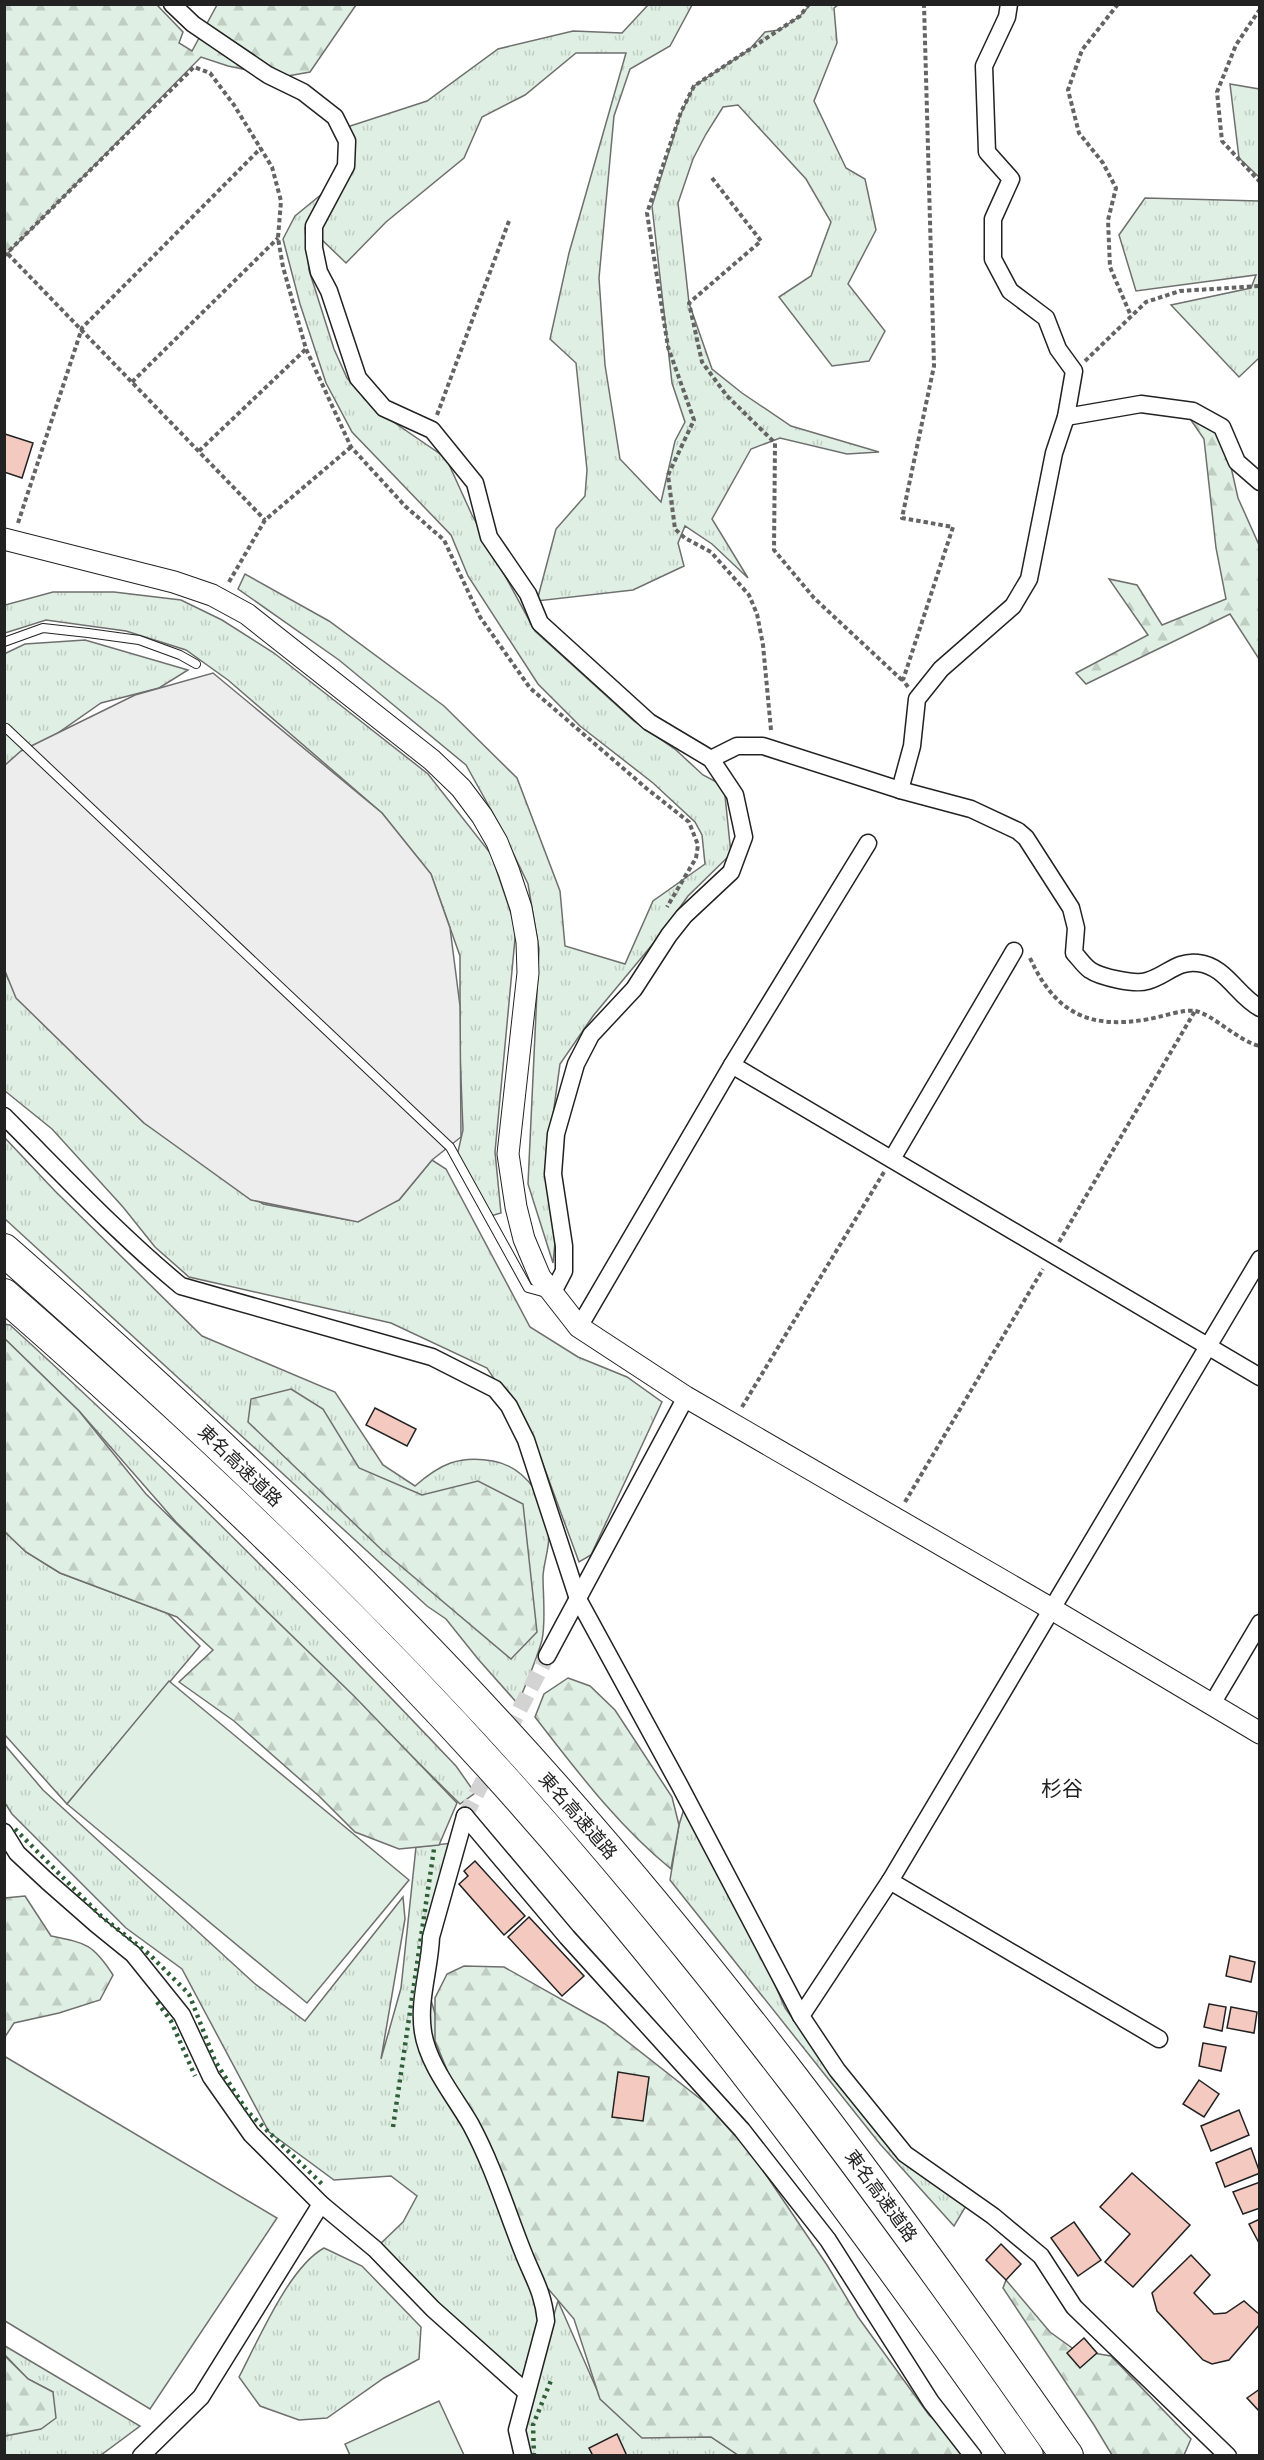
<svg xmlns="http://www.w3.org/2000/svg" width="1264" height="2460" viewBox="0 0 1264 2460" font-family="Ubuntu,'Noto Sans JP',sans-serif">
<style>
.grass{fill:url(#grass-tufts);stroke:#6f6f6f;stroke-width:1.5}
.forest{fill:url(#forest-firs);stroke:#6f6f6f;stroke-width:1.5}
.garden{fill:#e0efe3;stroke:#6f6f6f;stroke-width:1.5}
.parking{fill:#ededed;stroke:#6f6f6f;stroke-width:1.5}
.building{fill:#f3c9c0;stroke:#222;stroke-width:1.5}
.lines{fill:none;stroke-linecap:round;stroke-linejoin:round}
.minor-tunnel{stroke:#d3d3d3;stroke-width:16;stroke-dasharray:16 8;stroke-linecap:butt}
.service-casing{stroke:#222;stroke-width:10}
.minor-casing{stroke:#222;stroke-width:19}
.tertiary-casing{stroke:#222;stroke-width:23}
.motorway-casing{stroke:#222;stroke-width:34}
.path{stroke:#646464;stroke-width:4;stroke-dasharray:4.5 3;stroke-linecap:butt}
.service{stroke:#fff;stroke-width:8}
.minor{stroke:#fff;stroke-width:16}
.tertiary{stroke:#fff;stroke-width:21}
.motorway{stroke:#fff;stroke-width:32}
.hedge{stroke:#2f5e38;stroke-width:4.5;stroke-dasharray:3 4.5;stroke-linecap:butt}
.labels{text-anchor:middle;stroke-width:4.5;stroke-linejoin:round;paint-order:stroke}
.street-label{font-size:18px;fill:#222;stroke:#fff}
.quarter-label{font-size:21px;fill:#222;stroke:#fff}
</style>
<defs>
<pattern id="grass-tufts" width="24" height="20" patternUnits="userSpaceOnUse" patternTransform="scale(1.5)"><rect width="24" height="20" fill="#e0efe3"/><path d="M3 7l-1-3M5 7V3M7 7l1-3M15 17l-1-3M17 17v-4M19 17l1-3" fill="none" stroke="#c0cdc2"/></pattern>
<pattern id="forest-firs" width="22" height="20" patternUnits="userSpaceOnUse" patternTransform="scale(1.5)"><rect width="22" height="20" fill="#e0efe3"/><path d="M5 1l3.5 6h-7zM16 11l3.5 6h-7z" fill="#c0cdc2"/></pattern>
</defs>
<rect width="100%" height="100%" fill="#fff"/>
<g class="grass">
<path d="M648,5h44l-22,41 -40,23 -16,47 -15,162 6,87 15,94 41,43 14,-61 10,-19 -13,-39 -20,-177 28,-90 14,-30 55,-36 16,-18 14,-2 21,-14 10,-11h28l-4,3 3,35 -23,58 32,67 19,11 11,51 -28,54 37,47 -16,30 -37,5 -53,-69 32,-21 20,-54 -25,-43 -68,-74 -15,2 -17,27 -13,25 -15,44 11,100 23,66 30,24 49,33 88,26 -32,2 -67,-16 -29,11 -39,70 36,59 -36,-34 -27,-18 -7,17 6,23 -51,24 -96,11 19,-72 29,-33 2,-26 -11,-107 -26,-24 19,-86 57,-200h-50l-51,42 -43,22 -18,41 -78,64 -40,41 -29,-28 31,-67 -7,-39 86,-28 71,-52 75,-18 49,2z"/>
<path d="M1230,84l29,5v88l-20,-19z"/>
<path d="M328,189l-23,39 4,42 25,79 13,29 26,30 73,50 26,57 63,116 99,90 42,29 27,25 21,11 7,68 -43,42 -31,43 -64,77 -33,48 -14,102 9,77 -2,20 -25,-79 11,-235 -11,-65 -28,-58 -34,-61 -127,-105 -101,-71 7,-15 84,47 115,85 73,72 43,113 5,55 60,18 28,-63 52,-37 -3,-29 -7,-13 -42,-39 -73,-57 -42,-42 -70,-108 -17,-41 -99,-103 -26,-49 -26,-79 -17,-65 12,-23z"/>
<path d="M1145,198l114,3v157l-20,19 -68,-72 80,-17 5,-13 -120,16 -17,-56z"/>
<path d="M53,592h61l67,8 41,20 52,33 154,121 63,80 25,74 -21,224 6,61 -14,4 -30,-61 6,-26 -3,-76v-98l-29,-82 -49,-61 -154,-133 -42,-30 -60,-19 -80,-11 -41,13v-28z"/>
<path d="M85,640l103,30 -29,18 -58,15 -96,67 -1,-116 21,-10z"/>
<path d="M4,967l4,12 32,42 104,102 119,81 85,16 51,-20 33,-40 14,9 84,158 48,30 49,20 35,25 -71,153 -12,7 -46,-125 -46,-69 -96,-45 -202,-46 -34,-30 -32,-40 -71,-78 -47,-38z"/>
<path d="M4,1137l51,54 147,145 133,56 48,73 32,21c25,-22 44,-31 78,-25 34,6 56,42 56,74 0,14 -5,27 -6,41 0,20 3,45 -1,64 -6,22 -16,43 -24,64l-40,-45 -32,-40 -19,-13 -422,-387z"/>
<path d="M4,1324l6,1c155,141 302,289 446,441l19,27 -15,11 -284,-282 -96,-110 -75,-73z"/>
<path d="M5,1532l21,20 34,21 107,40 33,33 -133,158 -62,-69z"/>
<path d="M4,1744l39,46 211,193 51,38 98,-124 2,22 -24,140 20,-71 15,-141 37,-4 -24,150 45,156 71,159 -19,84 -151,-143 28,-27 14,-26 -26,-20 -57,4 -65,-48 -87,-163 -56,-41 -114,-114 -7,-11z"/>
<path d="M684,1809l72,132 29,67 61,85 120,113 -12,20 -74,-82 -210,-264 9,-55z"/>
<path d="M324,2248l38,18 59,61 -2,32 -35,19 -57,40 -28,2 -39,-14 -21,-29c19,-36 50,-110 85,-129z"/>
<path d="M558,2301l39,89 114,47 27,18h-209l-11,-18z"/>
<path d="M5,2346l135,80 -39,29h-96v-19l7,-3 41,-41 -25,-13 -23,-24z"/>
</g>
<g class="forest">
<path d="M5,5h152l26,27 -4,11 13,8 25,-46h139l-46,67 -28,5 -54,-11 -27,-9 -196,199z"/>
<path d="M1184,410l38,17 16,71 21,47v114l-29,-45 -144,70 -10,-11 72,-38 -39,-56 28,6 25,40 64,-26 -10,-51 -12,-109z"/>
<path d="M5,1339l74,72 67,83 208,202 103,107 -18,42 -40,4 -44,-17 -35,-35 -86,-76 -55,-39 34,-32 -36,-33 -117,-44 -34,-21 -21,-20z"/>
<path d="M291,1389l32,20 36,59 63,27 56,-14 45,23 14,128 -26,27 -128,-108 -135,-129 3,-23z"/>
<path d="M568,1678l22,8 25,24 57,87 7,28 -8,44c-53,-43 -94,-98 -136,-152l9,-23z"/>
<path d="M25,1896l26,40c35,7 42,8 62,39l-13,25 -41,13 -45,10 -9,14v-139z"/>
<path d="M464,1966l40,1 101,57 126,99 96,142 31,52 71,98 43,40h-234l-27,-18 -69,1 -42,-39 -26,-80 -35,-41 -44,-122 -40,-67 -20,-48v-43l12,-24z"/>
<path d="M1006,2280l44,52 25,18 36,6 80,83 -7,16h-72l-18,-30 -91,-137z"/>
<path d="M4,2355l24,24 25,13 3,26 -15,11 -36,7z"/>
</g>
<g class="garden">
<path d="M169,1681l240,199 -102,123 -240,-199z"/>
<path d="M4,2056l273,162 -127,191 -145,-88z"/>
<path d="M439,2401l25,54h-114l-5,-11z"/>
</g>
<path class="parking" d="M213,673l169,140 49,61 19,54 10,78 1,131 -29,23 -33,40 -41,22 -107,-22 -107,-77 -128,-125 -11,-27 -1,-205 17,-15 114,-56z"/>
<g class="building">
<path d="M5,434l28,9 -11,35 -18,-6z"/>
<path d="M375,1408l41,21 -9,17 -41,-21z"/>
<path d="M475,1861l50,55 -21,19 -45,-51 9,-8 -4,-5z"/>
<path d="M529,1917l55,59 -22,20 -54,-59z"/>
<path d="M1230,1956l25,6 -4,20 -25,-6z"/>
<path d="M1209,2004l17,3 -4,24 -18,-4z"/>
<path d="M1231,2007l26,5 -3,21 -27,-5z"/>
<path d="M1203,2043l23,4 -5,24 -22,-5z"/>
<path d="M618,2072l31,5 -6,44 -31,-4z"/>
<path d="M1199,2080l20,14 -15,23 -21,-13z"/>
<path d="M1239,2110l10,25 -38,16 -10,-25z"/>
<path d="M1251,2148l9,25 -35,14 -9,-24z"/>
<path d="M1132,2173l58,52 -57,62 -28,-25 25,-28 -30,-27z"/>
<path d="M1260,2182v26l-17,6 -10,-22z"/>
<path d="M1260,2219v26l-11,-21z"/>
<path d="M1074,2222l27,38 -23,16 -27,-38z"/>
<path d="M1001,2244l20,20 -15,16 -20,-20z"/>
<path d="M1191,2255l19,20 -16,18 20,21 12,-1 18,-12 16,14v9l-31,36 -17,4 -9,-4 -46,-49 -5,-18z"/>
<path d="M1084,2338l13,15 -17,15 -13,-15z"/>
<path d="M1260,2389v23l-13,-14z"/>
<path d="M617,2434l10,22h-34l-4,-8z"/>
</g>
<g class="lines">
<path class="minor-tunnel" d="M465,1816l82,-160"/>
<defs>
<g id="service">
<path d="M4,642l39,-14 45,5 51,7 41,15 16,9"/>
<path d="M6,728l444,419 78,141 18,5"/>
</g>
<g id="minor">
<path d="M172,4l21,20 75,51 35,17 32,25 12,24 -1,25 -32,60v22l5,24 10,19 29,87 26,30 48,22 43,53 14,54 39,57 12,29 109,99 62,37 24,36 9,42 -13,35 -47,44 -15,19 -35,54 -43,46 -15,29 -20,70 -3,40 11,72v25l-12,23"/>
<path d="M1066,417l75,-13 52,7 29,16 15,35 23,20"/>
<path d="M711,759l26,-13h26l137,44 71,19 47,22 8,7 45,70 5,20 -2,25c5,5 10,13 16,17 10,7 45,15 57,11 19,-5 30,-21 51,-18 28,3 39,33 62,45"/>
<path d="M900,790l12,-44 5,-47 24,-30 72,-63 16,-27 25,-126 12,-36 8,-46 -16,-22 -12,-31 -36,-27 -17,-32v-40l18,-40 -24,-27 -3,-86 23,-49 2,-13"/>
<path d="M732,1065l528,312"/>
<path d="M4,1116c58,58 114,118 177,170l251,71 63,32 14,17 17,34 52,159 102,187 121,230 36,54 68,84 88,62 48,40 33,51 154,149"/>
<path d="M892,1159l122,-208"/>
<path d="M579,1327l153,-262 136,-222"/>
<path d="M547,1656l139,-259"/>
<path d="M1212,1704l48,-81"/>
<path d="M465,1816l102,121 175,193 86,110 103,162 42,54"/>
<path d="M465,1816l-34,121c-1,31 -13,63 -8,95 5,33 32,65 48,93 22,41 35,84 52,127 10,26 20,39 23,69l-29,109 6,26"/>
<path d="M4,1832l13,21 30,28 49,43 37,30 49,61 29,62 40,57 70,70 54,45 58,60 93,83"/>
<path d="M890,1881l269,158"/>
<path d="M801,2016l89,-135 370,-622"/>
<path d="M141,2456l60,-59 120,-193"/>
</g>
<path id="tertiary" d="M4,539l170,43 38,13 35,19 185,146 29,28 21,28 15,26 12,30 12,36 6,34 1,31 -20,181 8,53 8,32 16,38 39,50 107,70 364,211 210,125"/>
<g id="motorway">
<path d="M4,1250c171,150 337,305 491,472 210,228 394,479 572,734"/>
<path d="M4,1295c207,181 408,372 585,583 156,184 299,380 438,578"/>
</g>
</defs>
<use href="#service" class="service-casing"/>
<use href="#minor" class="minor-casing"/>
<use href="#tertiary" class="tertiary-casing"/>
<use href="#motorway" class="motorway-casing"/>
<g class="path">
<path d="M1118,4l-36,46 -14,40 11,43 24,30 13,25 -8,32 2,47 21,49"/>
<path d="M1260,9l-24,36 -19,47 5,49 38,41"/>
<path d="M712,178l49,63 -72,62 13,59 25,34 48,47 -1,107 40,48 90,84"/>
<path d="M8,254l257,266"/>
<path d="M4,256l190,-189 16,6 24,32 38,62 9,34 -3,37 5,29 23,82 45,98 54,59 39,34 36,77 50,71 116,100 43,34 9,23 -2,13 -29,49"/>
<path d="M1085,361l61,-59 34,-11 80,-5"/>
<path d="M132,382l146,-144"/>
<path d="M437,415l72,-194"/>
<path d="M199,451l107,-102"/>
<path d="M18,523l64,-195 179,-180"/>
<path d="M229,582l36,-62 86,-73"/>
<path d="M908,687l-5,-7 50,-153 -51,-9 32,-152 -10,-362"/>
<path d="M771,730l-8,-85 -6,-31 -8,-19 -38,-43 -26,-14 -10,-9 -7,-54 26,-55 -26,-73 -21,-134 34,-101 13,-26 106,-70 9,-12"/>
<path d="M1030,958c25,55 59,72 119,61 12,-2 35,-10 46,-8 16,2 46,32 65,35"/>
<path d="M1059,1242l136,-231"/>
<path d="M742,1407l142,-235"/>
<path d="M905,1502l138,-233"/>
</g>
<use href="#service" class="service"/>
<use href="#minor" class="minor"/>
<use href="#tertiary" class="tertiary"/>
<use href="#motorway" class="motorway"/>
<g class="hedge">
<path d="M15,1829l86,87 48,38 40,40 26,67 32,50 77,75"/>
<path d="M157,2002l14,19 24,55"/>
<path d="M393,2127l41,-278"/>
<path d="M534,2456l-1,-31 19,-47"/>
</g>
</g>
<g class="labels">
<g class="street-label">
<text transform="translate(240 1466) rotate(44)" y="6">東名高速道路</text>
<text transform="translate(578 1816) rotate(49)" y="6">東名高速道路</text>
<text transform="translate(881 2196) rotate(54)" y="6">東名高速道路</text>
</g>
<g class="quarter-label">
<text x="1062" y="1796">杉谷</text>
</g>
</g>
<rect width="1264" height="2460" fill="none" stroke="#222222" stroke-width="12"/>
</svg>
